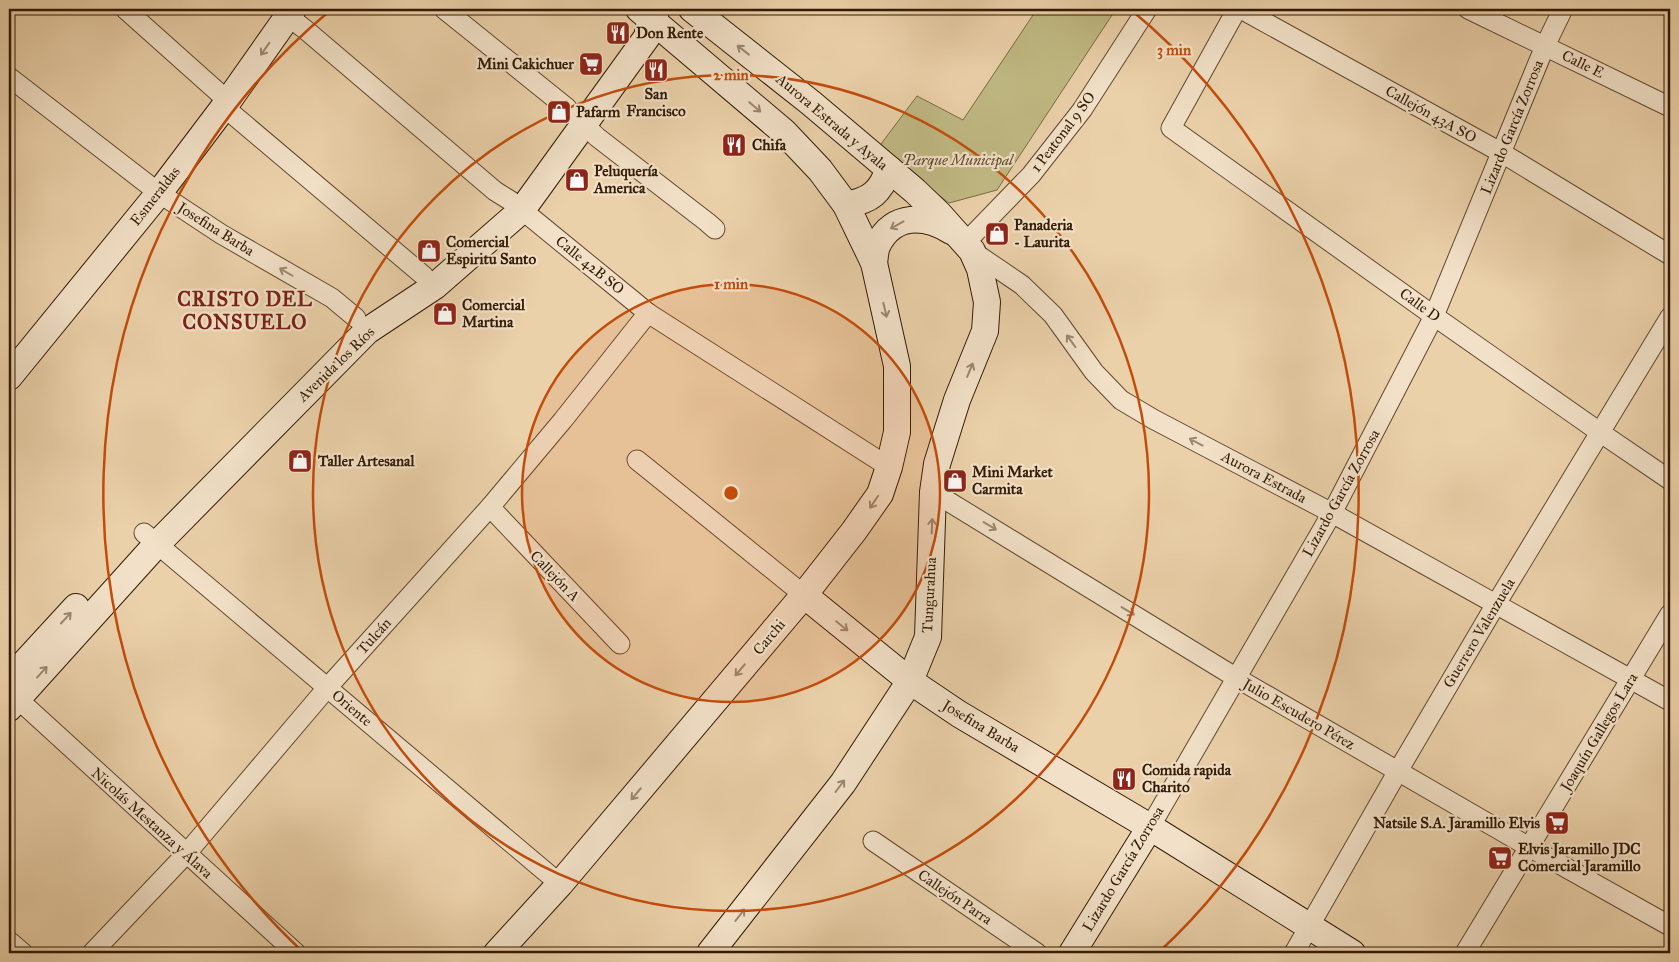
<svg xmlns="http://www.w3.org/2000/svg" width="1679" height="962" viewBox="0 0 1679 962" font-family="'IM FELL Great Primer',serif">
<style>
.green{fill:#c0b983;stroke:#796a44}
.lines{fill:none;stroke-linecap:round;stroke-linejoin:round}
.street-casing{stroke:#60482e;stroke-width:21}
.secondary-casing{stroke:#321a05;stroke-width:28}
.street{stroke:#f2e1c8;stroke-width:19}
.secondary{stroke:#f2e1c8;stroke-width:26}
.oneway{stroke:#9c8770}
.ring{fill:none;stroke:#c44c0b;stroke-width:2.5}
.labels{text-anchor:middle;stroke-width:4.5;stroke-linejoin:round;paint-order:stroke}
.poi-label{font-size:15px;font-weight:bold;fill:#321a05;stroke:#f2e1c8;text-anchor:start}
.street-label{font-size:15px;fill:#321a05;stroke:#f2e1c8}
.park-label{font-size:15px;font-style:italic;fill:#5d4a2b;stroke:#f2e1c8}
.district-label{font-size:20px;font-weight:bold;letter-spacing:1px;fill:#7a1f14;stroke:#f2e1c8}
.centre{fill:#c44c0b;stroke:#f2e1c8;stroke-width:2.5}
.ring-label{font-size:15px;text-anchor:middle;font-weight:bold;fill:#c44c0b;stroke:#f2e1c8;stroke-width:4.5;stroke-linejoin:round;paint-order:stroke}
</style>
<rect width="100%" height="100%" fill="#ebd1aa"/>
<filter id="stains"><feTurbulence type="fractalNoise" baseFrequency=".004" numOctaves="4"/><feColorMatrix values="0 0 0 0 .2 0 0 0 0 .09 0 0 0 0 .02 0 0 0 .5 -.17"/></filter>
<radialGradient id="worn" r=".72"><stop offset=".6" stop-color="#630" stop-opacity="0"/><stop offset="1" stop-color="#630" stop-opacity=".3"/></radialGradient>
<path class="green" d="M1037,9h79l-119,181 -48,13 -71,-55 39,-52 46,24z"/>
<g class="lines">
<defs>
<g id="street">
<path d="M125,9l103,92"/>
<path d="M444,9l123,99"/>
<path d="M1237,9l-66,119 263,188 167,117 69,47"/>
<path d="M1241,9l261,144 168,102"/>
<path d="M1468,9l202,98"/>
<path d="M288,16l19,15 188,160 16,10 137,112 241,154"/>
<path d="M9,77l150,116 62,41 111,64 24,20"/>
<path d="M224,107l200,169"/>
<path d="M576,117l21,20 110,85 8,7"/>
<path d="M965,243l66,-68 51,-65 65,-101"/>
<path d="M972,251l50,34 31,30 41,57 27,28 32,19 179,94 338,188"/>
<path d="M637,460l167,135"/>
<path d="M933,492l302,185 294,170 141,79"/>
<path d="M490,507l130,137"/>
<path d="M144,533l416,351"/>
<path d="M9,691l287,262"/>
<path d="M1150,827l182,-314 102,-197 111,-270 18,-37"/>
<path d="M873,841l164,112"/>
<path d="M9,941l14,12"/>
<path d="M92,953l94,-99 141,-166 163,-181 73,-87 85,-107"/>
<path d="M1294,953l104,-182 98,-167 174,-287"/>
<path d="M1465,953l205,-339"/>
</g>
<g id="secondary">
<path d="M692,9l119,94 104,88 24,23 33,37 8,18 7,33 -2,29 -28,69 -20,64 -4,28 -5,145 -18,44 -67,102 -133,170"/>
<path d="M846,205c25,-5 34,-12 43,-36"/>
<path d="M874,263c1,-6 1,-14 4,-19 16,-31 47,-29 73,-13"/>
<path d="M9,377l150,-184 65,-86 69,-98"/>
<path d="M804,595l106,86 49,33 191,113 202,126"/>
<path d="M9,680l67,-73"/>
<path d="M9,708l147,-163 211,-214 68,-45 87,-76 125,-173 4,-19 6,-9"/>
<path d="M497,953l63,-69 244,-289 50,-64 26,-37 9,-27 8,-35v-66l-23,-103 -28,-58 -26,-35 -36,-38 -145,-123"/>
<path d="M1072,953l78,-126"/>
</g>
</defs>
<use href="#street" class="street-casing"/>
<use href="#secondary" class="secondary-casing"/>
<use href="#street" class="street"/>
<use href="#secondary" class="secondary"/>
</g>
<defs><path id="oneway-shaft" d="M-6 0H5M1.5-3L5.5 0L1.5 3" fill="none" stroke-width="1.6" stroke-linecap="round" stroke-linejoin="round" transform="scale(1.25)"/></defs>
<g class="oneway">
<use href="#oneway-shaft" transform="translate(265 49) rotate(125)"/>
<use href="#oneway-shaft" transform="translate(743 50) rotate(-142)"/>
<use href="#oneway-shaft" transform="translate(755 107) rotate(40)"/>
<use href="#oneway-shaft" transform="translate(897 225) rotate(151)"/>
<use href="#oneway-shaft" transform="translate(286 272) rotate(-150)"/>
<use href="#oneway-shaft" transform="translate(885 310) rotate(77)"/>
<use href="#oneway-shaft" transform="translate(1071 341) rotate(-126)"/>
<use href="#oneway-shaft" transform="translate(970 370) rotate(-67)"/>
<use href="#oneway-shaft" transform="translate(1196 442) rotate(-152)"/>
<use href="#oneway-shaft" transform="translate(874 502) rotate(124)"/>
<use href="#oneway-shaft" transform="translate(932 526) rotate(-88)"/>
<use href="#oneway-shaft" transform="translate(990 526) rotate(31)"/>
<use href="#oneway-shaft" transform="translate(1128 611) rotate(31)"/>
<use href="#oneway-shaft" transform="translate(66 618) rotate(-47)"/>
<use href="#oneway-shaft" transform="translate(842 626) rotate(39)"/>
<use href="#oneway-shaft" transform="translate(740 670) rotate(130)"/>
<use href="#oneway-shaft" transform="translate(42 672) rotate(-48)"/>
<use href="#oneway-shaft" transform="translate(840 786) rotate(-53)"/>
<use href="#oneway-shaft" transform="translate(636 794) rotate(130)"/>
<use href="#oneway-shaft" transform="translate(740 915) rotate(-52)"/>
</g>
<circle cx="731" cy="493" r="209" fill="#c44c0b" fill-opacity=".12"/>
<g class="ring">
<circle cx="731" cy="493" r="209"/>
<circle cx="731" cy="493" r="418"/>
<path d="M303 952A627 627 0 0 1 332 9M1130 9A627 627 0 0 1 1159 952"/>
</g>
<defs>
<symbol id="restaurant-square" viewBox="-11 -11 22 22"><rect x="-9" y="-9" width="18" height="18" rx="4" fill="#8f2418" stroke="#f2e1c8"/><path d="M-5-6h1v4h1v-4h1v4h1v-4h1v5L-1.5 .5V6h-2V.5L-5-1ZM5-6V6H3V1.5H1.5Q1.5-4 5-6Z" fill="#fff"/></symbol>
<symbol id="supermarket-square" viewBox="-11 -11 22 22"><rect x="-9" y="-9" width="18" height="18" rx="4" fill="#8f2418" stroke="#f2e1c8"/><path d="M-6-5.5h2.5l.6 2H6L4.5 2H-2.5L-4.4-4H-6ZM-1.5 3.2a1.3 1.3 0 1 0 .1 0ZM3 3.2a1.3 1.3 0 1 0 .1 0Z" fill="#fff"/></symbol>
<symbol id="shop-square" viewBox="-11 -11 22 22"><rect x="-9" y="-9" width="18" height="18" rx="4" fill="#8f2418" stroke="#f2e1c8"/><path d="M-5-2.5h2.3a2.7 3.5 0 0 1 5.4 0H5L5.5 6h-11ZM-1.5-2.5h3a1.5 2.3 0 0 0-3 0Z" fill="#fff"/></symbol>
</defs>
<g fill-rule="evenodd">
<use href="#restaurant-square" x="604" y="19" width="28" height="28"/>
<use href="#supermarket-square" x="577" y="50" width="28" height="28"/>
<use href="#restaurant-square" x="642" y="56" width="28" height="28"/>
<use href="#shop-square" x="545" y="98" width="28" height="28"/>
<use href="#restaurant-square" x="720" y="131" width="28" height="28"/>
<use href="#shop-square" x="563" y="166" width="28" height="28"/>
<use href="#shop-square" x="983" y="220" width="28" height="28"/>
<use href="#shop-square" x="415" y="237" width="28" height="28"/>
<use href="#shop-square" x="431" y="300" width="28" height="28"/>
<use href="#shop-square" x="286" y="447" width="28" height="28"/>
<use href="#shop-square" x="941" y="467" width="28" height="28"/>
<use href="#restaurant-square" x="1110" y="765" width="28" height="28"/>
<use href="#supermarket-square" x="1543" y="809" width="28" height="28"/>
<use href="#supermarket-square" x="1486" y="844" width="28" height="28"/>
</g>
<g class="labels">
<g class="poi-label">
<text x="636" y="38">Don Rente</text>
<text x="574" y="69" text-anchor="end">Mini Cakichuer</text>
<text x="656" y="99" text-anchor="middle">San<tspan x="656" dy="17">Francisco</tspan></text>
<text x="576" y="117">Pafarm</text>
<text x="752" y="150">Chifa</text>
<text x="594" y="176">Peluquería<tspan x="594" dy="17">America</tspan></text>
<text x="1014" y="230">Panaderia<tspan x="1014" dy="17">- Laurita</tspan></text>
<text x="446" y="247">Comercial<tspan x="446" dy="17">Espiritu Santo</tspan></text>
<text x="462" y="310">Comercial<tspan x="462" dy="17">Martina</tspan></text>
<text x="318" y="466">Taller Artesanal</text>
<text x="972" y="477">Mini Market<tspan x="972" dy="17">Carmita</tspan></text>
<text x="1142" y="775">Comida rapida<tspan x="1142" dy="17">Charito</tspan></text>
<text x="1540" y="828" text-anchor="end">Natsile S.A. Jaramillo Elvis</text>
<text x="1518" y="854">Elvis Jaramillo JDC<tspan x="1518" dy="17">Comercial Jaramillo</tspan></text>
</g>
<g class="street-label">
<text transform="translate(1583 64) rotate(26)" y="5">Calle E</text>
<text transform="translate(1431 114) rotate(29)" y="5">Callejón 43A SO</text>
<text transform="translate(832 122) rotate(40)" y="5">Aurora Estrada y Ayala</text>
<text transform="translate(1512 127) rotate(-68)" y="5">Lizardo García Zorrosa</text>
<text transform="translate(1063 132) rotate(-53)" y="5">1 Peatonal 9 SO</text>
<text transform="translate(155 196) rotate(-52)" y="5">Esmeraldas</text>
<text transform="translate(216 229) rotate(32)" y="5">Josefina Barba</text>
<text transform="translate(590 265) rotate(39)" y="5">Calle 42B SO</text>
<text transform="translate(1420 305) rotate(36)" y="5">Calle D</text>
<text transform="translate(336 364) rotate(-44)" y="5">Avenida los Ríos</text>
<text transform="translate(1264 477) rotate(28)" y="5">Aurora Estrada</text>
<text transform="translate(1341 493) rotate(-61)" y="5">Lizardo García Zorrosa</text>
<text transform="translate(555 576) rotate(46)" y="5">Callejón A</text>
<text transform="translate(929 595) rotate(-87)" y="5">Tungurahua</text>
<text transform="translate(1479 633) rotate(-59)" y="5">Guerrero Valenzuela</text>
<text transform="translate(374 636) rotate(-48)" y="5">Tulcán</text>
<text transform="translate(769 637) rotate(-50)" y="5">Carchi</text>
<text transform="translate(352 708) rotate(40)" y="5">Oriente</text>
<text transform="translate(1299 714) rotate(30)" y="5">Julio Escudero Pérez</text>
<text transform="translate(981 726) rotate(31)" y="5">Josefina Barba</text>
<text transform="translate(1599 732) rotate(-59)" y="5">Joaquín Gallegos Lara</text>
<text transform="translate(152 823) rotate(42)" y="5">Nicolás Mestanza y Álava</text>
<text transform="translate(1123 869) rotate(-59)" y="5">Lizardo García Zorrosa</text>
<text transform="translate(955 897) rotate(34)" y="5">Callejón Parra</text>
</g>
<g class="park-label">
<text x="958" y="165">Parque Municipal</text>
</g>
<g class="district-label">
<text x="245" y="306">CRISTO DEL<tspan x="245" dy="23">CONSUELO</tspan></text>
</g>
</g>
<circle cx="731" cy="493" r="8" class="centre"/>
<g class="ring-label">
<text x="1174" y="55">3 min</text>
<text x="731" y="80">2 min</text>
<text x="731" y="289">1 min</text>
</g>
<rect width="1679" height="962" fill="none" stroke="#ebd1aa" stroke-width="30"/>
<rect x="10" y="10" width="1659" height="942" fill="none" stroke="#321a05" stroke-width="2.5"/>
<rect x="15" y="15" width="1649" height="932" fill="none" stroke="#321a05"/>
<rect width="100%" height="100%" filter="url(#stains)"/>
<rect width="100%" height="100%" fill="url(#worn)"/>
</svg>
